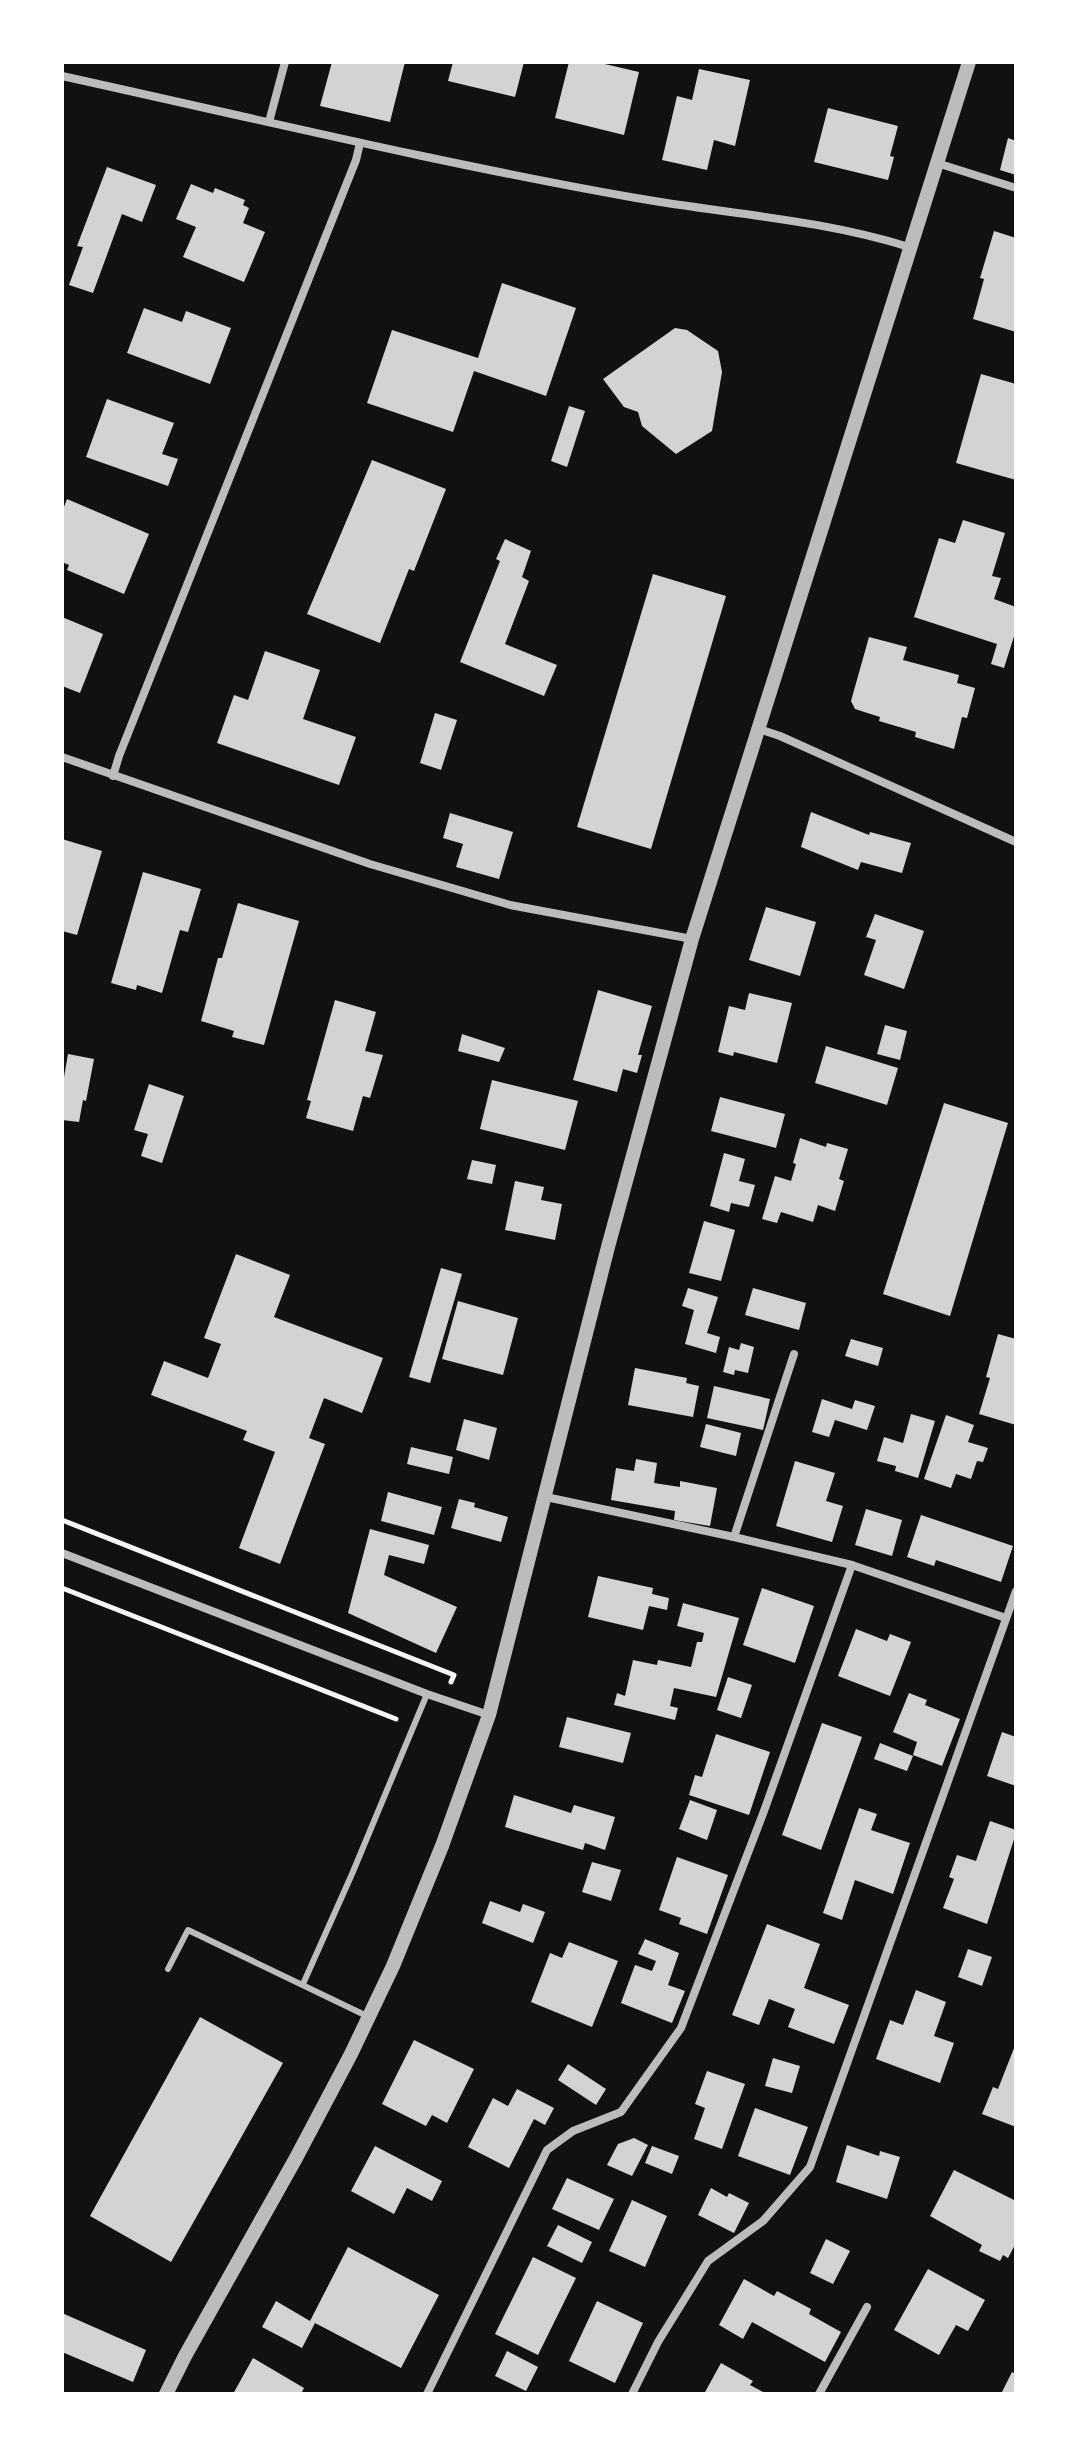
<svg xmlns="http://www.w3.org/2000/svg" width="1078" height="2456" viewBox="0 0 1078 2456" font-family="'Varela Round',sans-serif">
<style>
.building{fill:#d3d3d3}
.lines{fill:none;stroke-linecap:round;stroke-linejoin:round}
.path{stroke:#f5f5f5;stroke-width:5}
.service{stroke:#bcbcbc;stroke-width:6}
.minor{stroke:#bcbcbc;stroke-width:8}
.tertiary{stroke:#bcbcbc;stroke-width:14}
</style>
<rect width="100%" height="100%" fill="#111"/>
<g class="building">
<path d="M332,62h73l-15,60 -70,-16z"/>
<path d="M453,62h71l-9,35 -67,-16z"/>
<path d="M569,62h27l43,10 -15,63 -69,-17z"/>
<path d="M699,69l51,11 -15,66 -21,-6 -7,30 -45,-10 15,-64 15,4z"/>
<path d="M828,108l70,18 -8,30 4,1 -6,23 -74,-18z"/>
<path d="M1008,138l8,3v34l-16,-5z"/>
<path d="M107,167l49,18 -14,37 -20,-8 -29,79 -24,-8 14,-38 -6,-1z"/>
<path d="M191,184l22,9 2,-5 30,12 -2,5 6,3 -6,15 22,9 -21,50 -61,-25 13,-30 -20,-8z"/>
<path d="M994,231l22,7v94l-43,-13 11,-40 -4,-1z"/>
<path d="M502,283l74,25 -30,88 -72,-25 -21,61 -86,-29 25,-73 86,28z"/>
<path d="M144,308l38,14 4,-11 45,17 -21,56 -83,-31z"/>
<path d="M675,328l12,2 31,21 4,21 -10,59 -36,23 -34,-28 -4,-14 -14,-5 -21,-28z"/>
<path d="M981,374l35,10v96l-60,-17z"/>
<path d="M107,399l67,24 -12,31 16,5 -10,27 -82,-29z"/>
<path d="M569,406l16,5 -18,56 -16,-6z"/>
<path d="M372,460l74,29 -32,82 -5,-2 -29,74 -73,-29z"/>
<path d="M67,499l82,35 -25,60 -57,-24 2,-5 -7,-3v-50z"/>
<path d="M963,520l42,13 -13,43 9,2 -7,21 22,8v23l-12,38 -13,-4 6,-20 -83,-27 25,-79 16,5z"/>
<path d="M505,539l26,12 -9,26 7,4 -24,63 52,21 -13,31 -84,-34 40,-101 -4,-2z"/>
<path d="M653,574l73,22 -75,253 -74,-22z"/>
<path d="M62,617l41,17 -23,59 -18,-7z"/>
<path d="M869,637l38,10 -4,13 56,15 -2,8 18,5 -8,30 -5,-1 -8,32 -39,-12 1,-5 -37,-11 1,-4 -25,-8 -4,-8z"/>
<path d="M265,651l55,19 -17,49 53,18 -17,48 -122,-42 17,-48 14,5z"/>
<path d="M435,713l22,7 -16,50 -21,-7z"/>
<path d="M811,812l58,23 1,-3 41,11 -9,30 -41,-11 -3,8 -57,-23z"/>
<path d="M450,813l63,19 -14,47 -43,-12 7,-23 -20,-6z"/>
<path d="M62,839l40,12 -25,84 -15,-4z"/>
<path d="M143,872l58,17 -13,43 -8,-2 -18,63 -25,-8 -1,5 -25,-7z"/>
<path d="M238,903l61,18 -35,124 -32,-8 2,-6 -33,-10 17,-63h4z"/>
<path d="M766,907l50,15 -16,54 -51,-16z"/>
<path d="M875,914l49,17 -20,58 -40,-14 12,-35 -10,-3z"/>
<path d="M598,990l54,16 -14,49h4l-5,18 -14,-4 -6,23 -44,-12z"/>
<path d="M749,993l43,10 -15,60 -43,-11 -1,4 -15,-4 11,-46 16,4z"/>
<path d="M335,1000l41,12 -11,39 18,4 -13,43 -7,-2 -10,35 -47,-13 5,-17 -4,-1z"/>
<path d="M885,1025l22,6 -7,29 -23,-6z"/>
<path d="M462,1034l43,14 -6,14 -41,-11z"/>
<path d="M826,1046l72,22 -11,37 -72,-22z"/>
<path d="M68,1054l26,5 -8,42 -3,-1 -4,22 -17,-2v-31z"/>
<path d="M492,1080l86,21 -13,49 -85,-21z"/>
<path d="M149,1084l35,12 -22,67 -21,-7 7,-22 -14,-4z"/>
<path d="M720,1097l65,17 -9,34 -65,-17z"/>
<path d="M944,1103l64,20 -58,193 -67,-22z"/>
<path d="M800,1138l26,9 1,-4 21,6 -9,30 5,2 -9,30 -17,-6 -5,17 -32,-10 -4,11 -15,-4 13,-43 16,5 5,-17 -3,-1z"/>
<path d="M724,1153l21,6 -6,22 16,4 -6,22 -18,-4 -2,9 -19,-6z"/>
<path d="M472,1160l24,5 -4,19 -25,-5z"/>
<path d="M515,1181l29,6 -3,13 21,4 -7,36 -50,-10z"/>
<path d="M704,1221l31,9 -14,51 -32,-8z"/>
<path d="M236,1254l54,21 -16,42 109,41 -21,55 -38,-15 -15,40 16,6 -45,120 -41,-16 36,-96 -32,-12 4,-9 -96,-36 13,-34 44,17 13,-34 -17,-6z"/>
<path d="M441,1268l21,6 -32,109 -21,-6z"/>
<path d="M688,1288l30,9 -11,36 13,4 -4,16 -31,-9 9,-34 -12,-4z"/>
<path d="M753,1288l53,15 -7,27 -54,-15z"/>
<path d="M458,1301l60,17 -15,57 -61,-16z"/>
<path d="M998,1334l18,5v86l-37,-11 11,-36 -4,-1z"/>
<path d="M851,1339l32,9 -5,18 -33,-10z"/>
<path d="M741,1343l13,4 -6,26 -13,-3 -1,5 -11,-3 6,-25 10,3z"/>
<path d="M635,1368l52,10 -1,5 13,3 -6,31 -65,-12z"/>
<path d="M714,1386l56,13 -7,31 -56,-12z"/>
<path d="M822,1399l30,10 3,-9 20,6 -8,24 -32,-10 -6,17 -17,-5z"/>
<path d="M911,1414l24,7 -17,57 -23,-7 1,-5 -19,-5 7,-24 19,6z"/>
<path d="M946,1415l28,10 -6,17 20,6 -5,14 -6,-1 -6,18 -15,-5 -5,14 -27,-9z"/>
<path d="M464,1419l33,9 -8,32 -33,-10z"/>
<path d="M706,1424l35,9 -5,23 -36,-9z"/>
<path d="M411,1447l42,10 -4,17 -42,-10z"/>
<path d="M636,1459l21,4 -3,20 26,4v-6l37,7 -7,38 -36,-6 1,-9 -64,-11 5,-32 18,3z"/>
<path d="M795,1461l40,12 -9,28 17,5 -11,36 -56,-16z"/>
<path d="M388,1492l54,15 -8,28 -53,-14z"/>
<path d="M459,1499l16,4 -1,4 34,10 -7,25 -50,-14z"/>
<path d="M866,1509l36,11 -10,36 -37,-11z"/>
<path d="M921,1515l92,31 -12,36 -65,-22 -2,6 -27,-9z"/>
<path d="M370,1529l59,16 -5,19 -35,-9 -5,20 73,32 -21,46 -88,-40z"/>
<path d="M598,1576l55,12 -1,6 17,4 -2,12 -18,-4 -6,24 -55,-13z"/>
<path d="M762,1588l52,18 -19,57 -52,-18z"/>
<path d="M683,1603l56,15 -23,79 -42,-9 -4,18 8,2 -3,12 -61,-15 3,-12 8,3 8,-36 24,5 1,-5 33,7 6,-25h5l2,-9 -27,-7z"/>
<path d="M856,1629l31,12 3,-7 21,8 -21,54 -52,-20z"/>
<path d="M728,1677l24,8 -11,33 -24,-8z"/>
<path d="M909,1693l18,7 -2,5 35,14 -18,47 -29,-11 4,-13 -24,-10z"/>
<path d="M567,1717l64,16 -8,30 -64,-16z"/>
<path d="M822,1723l40,14 -41,113 -39,-15z"/>
<path d="M1002,1732l14,5v49l-29,-10z"/>
<path d="M716,1734l54,18 -21,63 -60,-20 6,-20 7,2z"/>
<path d="M880,1743l33,13 -6,15 -33,-12z"/>
<path d="M514,1795l57,18 3,-8 41,12 -10,33 -20,-7 -2,7 -78,-23z"/>
<path d="M690,1800l27,10 -10,30 -28,-11z"/>
<path d="M859,1808l18,6 -6,16 39,13 -17,51 -38,-14 -13,40 -19,-7z"/>
<path d="M990,1821l26,9v3l-29,91 -44,-16 11,-29 -5,-2 8,-22 19,6z"/>
<path d="M677,1857l51,18 -21,59 -28,-10 2,-6 -22,-8z"/>
<path d="M592,1862l29,8 -10,31 -29,-9z"/>
<path d="M490,1901l30,11 3,-8 22,8 -12,31 -51,-20z"/>
<path d="M767,1924l53,20 -16,44 45,17 -15,39 -46,-17 7,-18 -26,-10 -10,26 -27,-10z"/>
<path d="M645,1939l34,14 -11,32 17,6 -13,32 -51,-20 14,-38 17,6 4,-10 -18,-7z"/>
<path d="M569,1942l49,19 -26,66 -61,-25 19,-49 12,5z"/>
<path d="M968,1949l24,8 -10,29 -24,-9z"/>
<path d="M916,1990l30,12 -12,34 20,7 -14,40 -64,-24 14,-39 13,5z"/>
<path d="M200,2017l83,46 -112,199 -81,-46z"/>
<path d="M414,2040l60,29 -27,54 -15,-8 -6,11 -44,-22z"/>
<path d="M1016,2043v84l-34,-13 11,-27 5,2z"/>
<path d="M773,2058l27,8 -8,27 -27,-7z"/>
<path d="M568,2064l38,25 -10,16 -38,-25z"/>
<path d="M707,2071l38,13 -23,65 -28,-10 11,-31 -10,-4z"/>
<path d="M517,2089l37,19 -9,17 -11,-6 -25,49 -41,-21 25,-49 15,8z"/>
<path d="M755,2108l53,19 -18,48 -52,-19z"/>
<path d="M634,2138l14,7 -16,31 -25,-11 11,-21z"/>
<path d="M847,2145l32,11 1,-5 20,6 -13,42 -51,-17z"/>
<path d="M375,2146l67,35 -10,20 -25,-13 -13,26 -43,-23z"/>
<path d="M652,2146l27,10 -7,18 -27,-11z"/>
<path d="M954,2170l62,31v42l-8,15 -5,-3 -3,6 -21,-10 3,-6 -52,-29z"/>
<path d="M567,2178l47,21 -15,31 -47,-21z"/>
<path d="M711,2188l16,9 2,-4 20,10 -15,30 -36,-18z"/>
<path d="M632,2200l35,16 -22,51 -36,-16z"/>
<path d="M558,2225l34,17 -10,21 -35,-17z"/>
<path d="M826,2239l24,12 -17,33 -23,-11z"/>
<path d="M348,2247l91,48 -38,73 -86,-45 -13,25 -40,-21 14,-26 34,20z"/>
<path d="M533,2257l43,21 -38,77 -43,-21z"/>
<path d="M928,2269l57,31 -17,31 -12,-6 -17,30 -45,-25z"/>
<path d="M744,2279l30,17 3,-5 34,18 -2,5 32,18 -16,30 -73,-40 -9,17 -24,-14z"/>
<path d="M597,2301l46,22 -28,60 -46,-22z"/>
<path d="M62,2313l84,37 -13,32 -71,-30z"/>
<path d="M507,2351l31,16 -12,24 -31,-15z"/>
<path d="M253,2358l51,30 -3,6h-68z"/>
<path d="M721,2363l32,18 -3,4 17,9h-63z"/>
<path d="M1012,2372l4,2v20h-15z"/>
</g>
<g class="lines">
<g class="path">
<path d="M62,1520l392,155 -3,7"/>
<path d="M62,1588l334,131"/>
</g>
<g class="service">
<path d="M168,1969l20,-39 181,87"/>
<path d="M303,1984l49,-110 75,-180"/>
</g>
<g class="minor">
<path d="M62,76c191,42 381,88 574,122 91,16 184,21 273,49"/>
<path d="M269,122l16,-60"/>
<path d="M937,163l79,25"/>
<path d="M759,729l21,7 236,106"/>
<path d="M62,757l308,107 140,41 182,34"/>
<path d="M113,776l6,-20 237,-596 4,-17"/>
<path d="M546,1497l188,40 118,28 154,53"/>
<path d="M734,1537l60,-183"/>
<path d="M62,1553l365,141 62,21"/>
<path d="M427,2394l120,-244 26,-19 48,-19 60,-84 83,-217 88,-246"/>
<path d="M632,2394l26,-52 50,-81 55,-40 47,-54 206,-576"/>
<path d="M819,2394l48,-87"/>
</g>
<path class="tertiary" d="M166,2394l19,-38 111,-198 55,-104 42,-88 49,-120 47,-131 119,-468 84,-308 277,-877"/>
</g>
<rect width="1078" height="2456" fill="none" stroke="#ffffff" stroke-width="128"/>
</svg>
